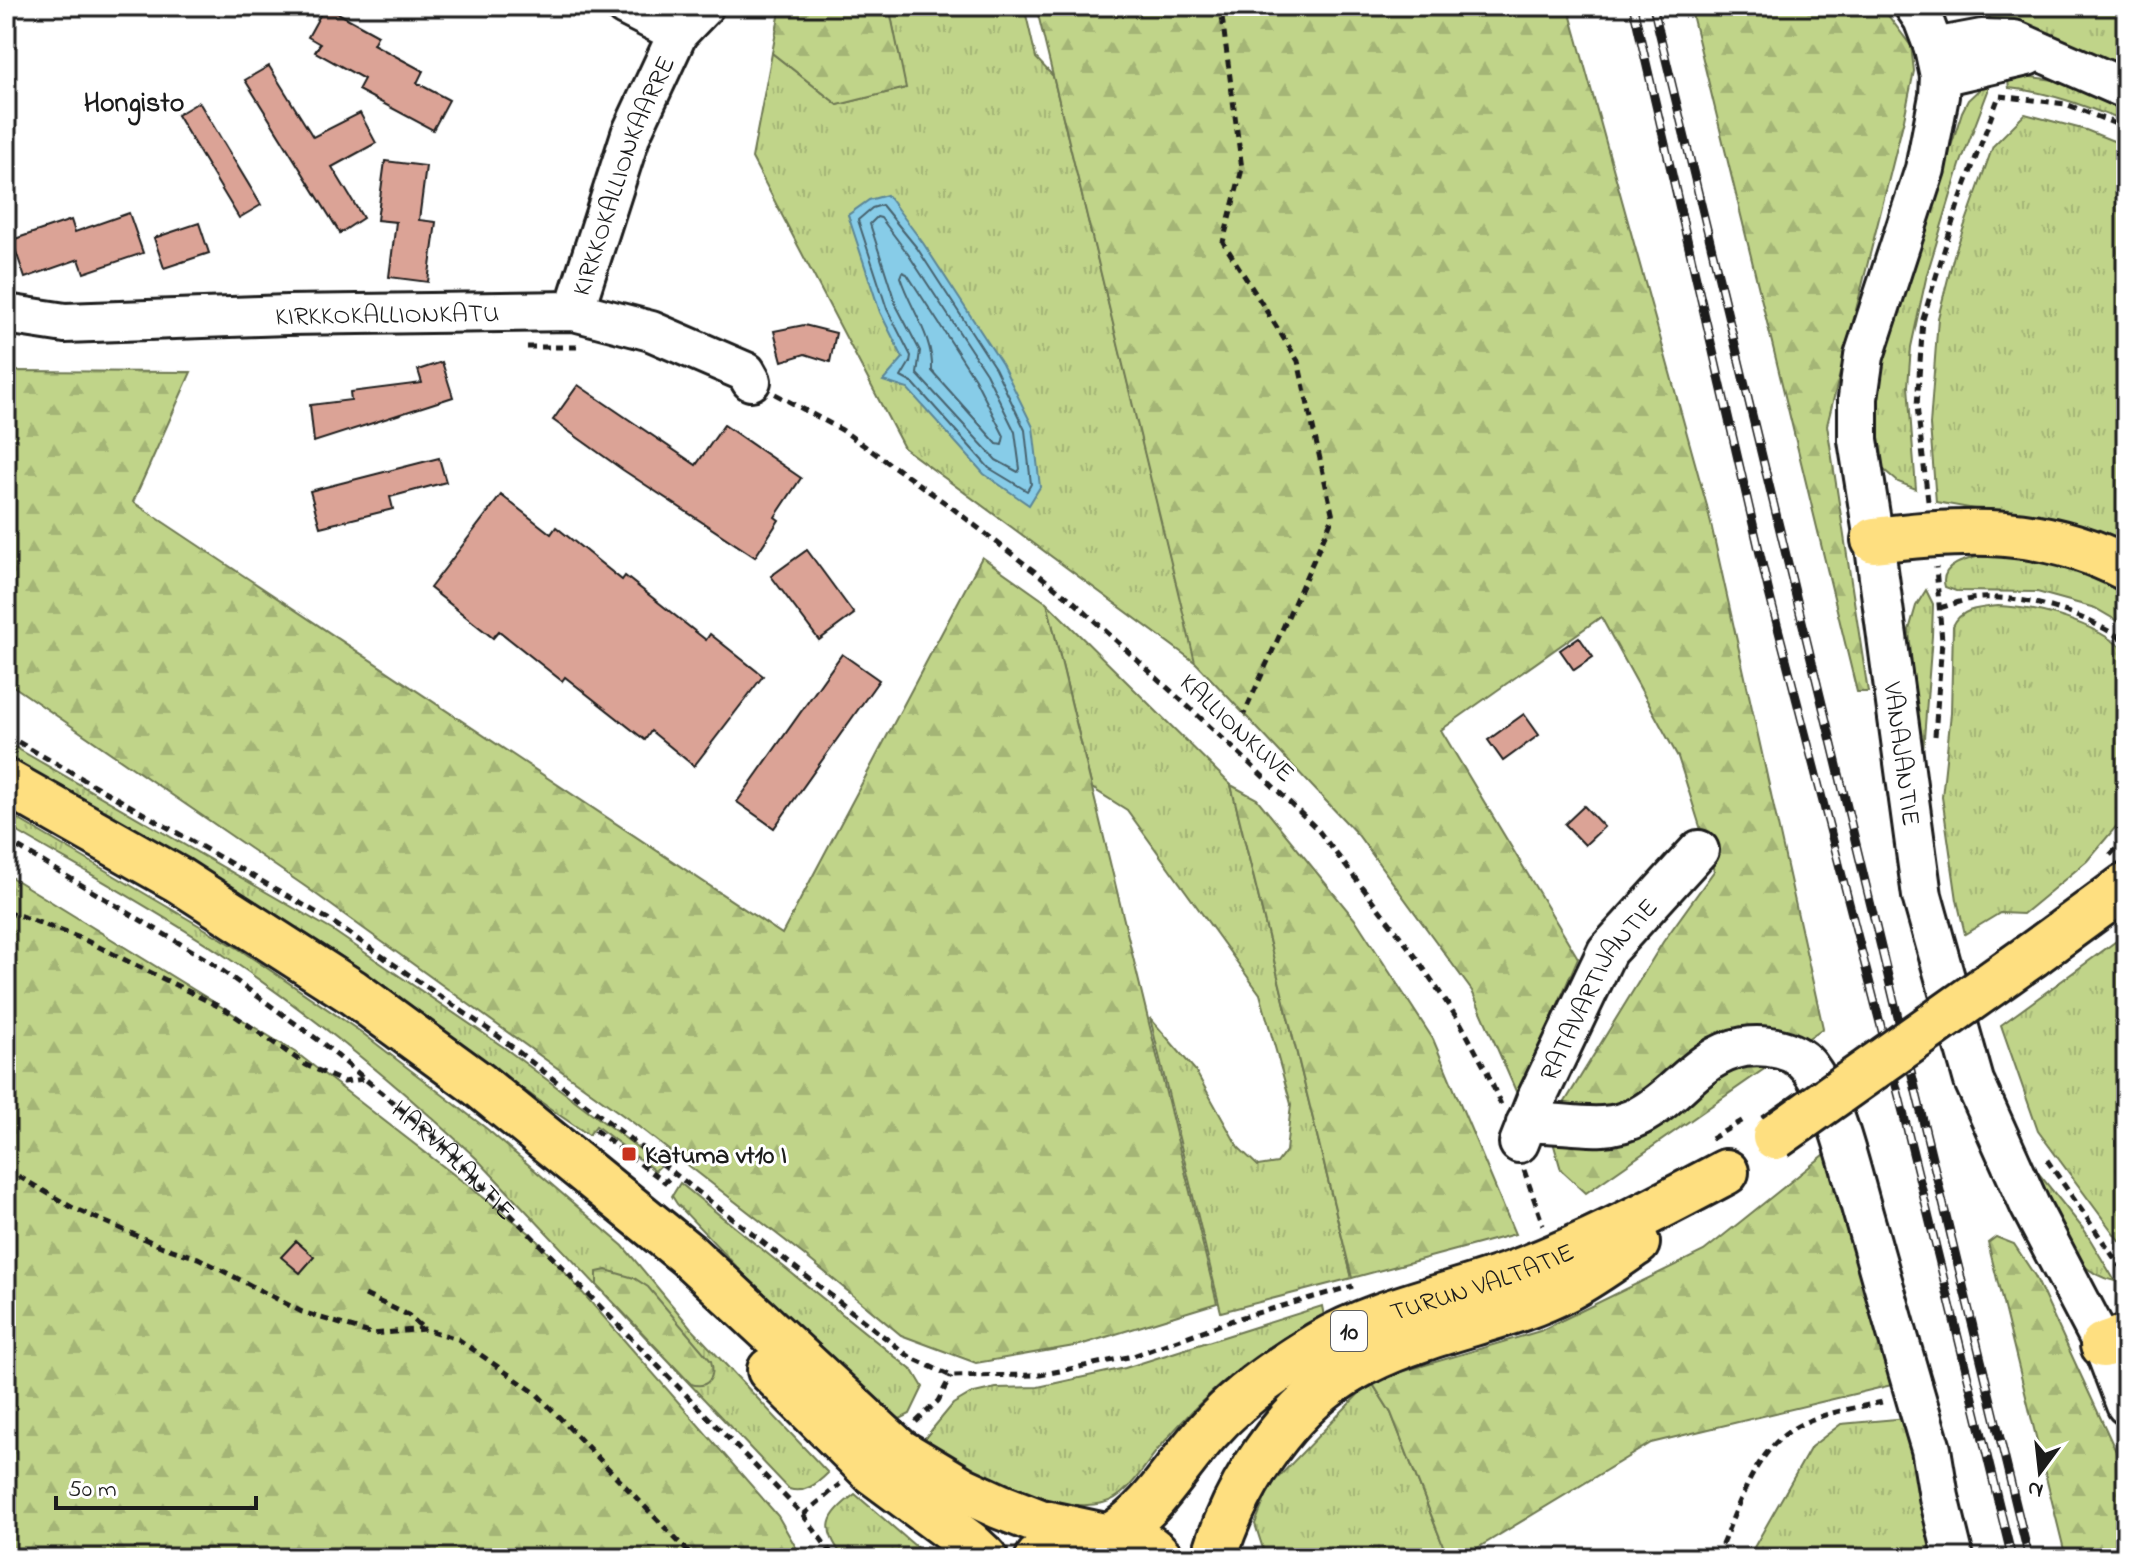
<svg xmlns="http://www.w3.org/2000/svg" width="2132" height="1564" viewBox="0 0 2132 1564" font-family="'Indie Flower',sans-serif">
<style>
.grass{fill:url(#grass-tufts);stroke:#6e7852;stroke-width:2}
.forest{fill:url(#forest-firs);stroke:#6e7852;stroke-width:2}
.water{fill:#87cce8;stroke:#5c8696;stroke-width:2}
.lines{fill:none;stroke-linecap:round;stroke-linejoin:round}
.shore{stroke:#47626e;stroke-width:2}
.building{fill:#dba396;stroke:#1c1c1c;stroke-width:2}
.minor-casing{stroke:#1c1c1c;stroke-width:44}
.major-casing{stroke:#1c1c1c;stroke-width:50}
.highway-casing{stroke:#1c1c1c;stroke-width:50}
.path{stroke:#1c1c1c;stroke-width:5;stroke-dasharray:8 6;stroke-linecap:butt}
.minor{stroke:#fff;stroke-width:38}
.major{stroke:#fedf80;stroke-width:44}
.highway{stroke:#fedf80;stroke-width:44}
.rail-casing{stroke:#1c1c1c;stroke-width:9}
.rail{stroke:#fff;stroke-width:6;stroke-dasharray:18;stroke-linecap:butt}
.highway-bridge-casing{stroke:#1c1c1c;stroke-width:50;stroke-linecap:butt}
.highway-bridge{stroke:#fedf80;stroke-width:44}
.poi-dot{fill:#c8321e;stroke:#fff;stroke-width:3}
.labels{text-anchor:middle;stroke-width:6;stroke-linejoin:round;paint-order:stroke}
.shield{fill:#fff;stroke:#606060;stroke-width:2}
.shield-label{font-size:24px;font-weight:bold;fill:#1c1c1c}
.street-label{font-size:26px;fill:#1c1c1c;stroke:#fff}
.poi-label{font-size:26px;font-weight:bold;fill:#1c1c1c;stroke:#fff;text-anchor:start}
.neighbourhood-label{font-size:28px;font-weight:bold;fill:#1c1c1c;stroke:#fff}
</style>
<defs>
<pattern id="grass-tufts" width="24" height="20" patternUnits="userSpaceOnUse" patternTransform="scale(2)"><rect width="24" height="20" fill="#c0d489"/><path d="M3 7l-1-3M5 7V3M7 7l1-3M15 17l-1-3M17 17v-4M19 17l1-3" fill="none" stroke="#a4b576"/></pattern>
<pattern id="forest-firs" width="22" height="20" patternUnits="userSpaceOnUse" patternTransform="scale(2)"><rect width="22" height="20" fill="#c0d489"/><path d="M5 1l3.5 6h-7zM16 11l3.5 6h-7z" fill="#a4b576"/></pattern>
</defs>
<rect width="100%" height="100%" fill="#fff"/>
<filter id="ink" filterUnits="userSpaceOnUse"><feTurbulence type="fractalNoise" baseFrequency=".0125" numOctaves="2"/><feDisplacementMap in="SourceGraphic" scale="16" xChannelSelector="R" yChannelSelector="G"/><feConvolveMatrix kernelMatrix="1 2 1 2 8 2 1 2 1" color-interpolation-filters="sRGB"/></filter>
<g filter="url(#ink)">
<g class="grass">
<path d="M889,6h135l12,52 17,18 143,587 -292,-215 -152,-290 20,-105 66,52 67,-17z"/>
<path d="M1982,6h144v63l-101,-42 -34,-8z"/>
<path d="M2007,74l55,7 64,23v18c-39,-15 -76,-30 -117,-34z"/>
<path d="M1983,86h5v5l-28,74 -33,109 -16,73 -3,39 8,103 -18,-7 -15,-13 -9,-12 -2,-63 90,-282 6,-12z"/>
<path d="M2025,114l61,16 40,16v401l-19,-14 -171,-31 -6,-77 8,-107 16,-63 39,-109z"/>
<path d="M1999,552l36,1 91,33v40l-31,-18 -58,-16 -81,-1 -11,-4c-8,-27 35,-30 54,-35z"/>
<path d="M1926,590l7,14 -1,32 -11,141 -12,-147 7,-24z"/>
<path d="M1047,603l184,182 121,493 -131,34 -71,-294 45,52 43,77 20,19 19,-3 9,-12 5,-47 -31,-110 -133,-184 -35,-22z"/>
<path d="M1998,606c44,2 94,16 128,45v164l-39,46 -64,53 -23,-1 -35,21 -8,-34 -15,-103 9,-84 2,-87c8,-18 27,-18 45,-20z"/>
<path d="M6,742l326,188 170,116 159,119 -6,6 -59,-45 -7,9c-80,-52 -153,-114 -232,-168 -112,-76 -233,-141 -351,-208z"/>
<path d="M6,812l233,137 122,83 126,97 136,117 68,82 137,145c-11,11 -24,21 -39,16l-313,-331c-78,-73 -162,-142 -251,-202 -71,-47 -146,-88 -219,-131z"/>
<path d="M2126,934v316l-88,-119 -37,-106z"/>
<path d="M2035,1169l50,62 30,50c-49,-9 -66,-71 -80,-112z"/>
<path d="M680,1183l234,189 9,15 -13,27 -12,6 -74,-62 -147,-154 -5,-8z"/>
<path d="M1322,1306l2,10c-71,36 -119,75 -169,137 -14,18 -29,45 -52,50 -54,13 -135,-36 -183,-59l33,-40 17,-10 26,-6 42,-1 87,-19z"/>
<path d="M1371,1381l20,32 57,145h-182l-11,-34 15,-38z"/>
<path d="M1907,1418l35,140h-194l63,-111 30,-23z"/>
<path d="M855,1494l74,64h-85c-23,-31 -19,-41 11,-64z"/>
</g>
<g class="forest">
<path d="M781,6h108l17,82 -68,17 -66,-52z"/>
<path d="M1036,6h532l139,500 116,522 -237,165 -25,-23 -12,-42 114,-186 51,-71 -36,-114 -77,-140 -160,113 137,228 -60,138 -46,-105 -114,-156 -163,-173z"/>
<path d="M1690,6h191l30,40 3,25 -10,48 -77,306 41,267h-11z"/>
<path d="M6,371l185,1 -58,130 649,432 200,-377 65,46 170,700 -137,42 -104,18 -75,-28 -97,-80 -169,-131 -329,-237 -300,-206z"/>
<path d="M1231,785l26,14 100,123 76,117 82,195 -163,44z"/>
<path d="M6,874l292,180 234,181 246,281 24,42h-796z"/>
<path d="M1829,1151l75,231 -253,61 -190,115h-13l-57,-145 -20,-32 169,-50 164,-80z"/>
<path d="M1996,1237l18,7 21,32 91,197v85h-60l-78,-315z"/>
<path d="M606,1270l28,8 14,9 63,74c5,16 -3,28 -20,23l-94,-99v-13z"/>
</g>
<path class="water" d="M887,195l36,48 79,121 31,63 7,60 -11,18 -45,-31 -76,-85 -25,-8 20,-23 -23,-46 -32,-97 21,-15z"/>
<g class="lines">
<g class="shore">
<path d="M882,205l35,43 78,120 30,62 6,54 -4,7 -38,-23 -75,-84 -13,-7 9,-15 1,-6 -24,-47 -29,-89 14,-12z"/>
<path d="M877,217l4,1 27,36 78,119 29,59 5,37 -2,3 -22,-12 -79,-86 3,-23 -24,-46 -26,-81z"/>
<path d="M902,272l5,2 68,105 29,57 -2,9 -5,-1 -65,-73c2,-33 -22,-63 -32,-94z"/>
</g>
</g>
<g class="building">
<path d="M325,6l53,29 -5,9 50,27 -6,12 32,17 -16,30 -75,-40 6,-11 -49,-27 5,-8 -12,-7z"/>
<path d="M269,66l44,71 47,-24 16,30 -44,24 31,51 -23,15 -95,-153z"/>
<path d="M199,102l62,103 -22,13 -62,-103z"/>
<path d="M385,161l41,5 -7,54 17,2 -8,60 -39,-5 7,-55 -19,-2z"/>
<path d="M129,213l14,40 -59,20 -5,-14 -54,19 -13,-38 59,-20 4,12z"/>
<path d="M199,223l10,30 -45,15 -10,-30z"/>
<path d="M804,325l32,8 -6,29 -25,-8 -23,7 -8,-30z"/>
<path d="M442,362l11,35 -139,45 -4,-37 41,-5 -1,-8 72,-9 -4,-13z"/>
<path d="M578,385l118,80 28,-40 77,53 -26,39 4,3 -24,37 -132,-87 -70,-50z"/>
<path d="M439,458l7,24 -56,15 3,12 -73,18 -10,-36z"/>
<path d="M501,495l50,39 5,-7 66,53 3,-4 81,64 4,-6 53,42 -69,90 -43,-35 -6,9 -80,-63 -3,4 -63,-50 -6,7 -63,-50z"/>
<path d="M807,550l47,64 -35,26 -48,-64z"/>
<path d="M1579,637l14,20 -19,13 -14,-20z"/>
<path d="M842,654l37,26 -105,148 -37,-26z"/>
<path d="M1524,714l15,21 -36,26 -15,-21z"/>
<path d="M1584,806l20,21 -19,18 -20,-21z"/>
<path d="M296,1241l18,16 -14,16 -19,-16z"/>
</g>
<g class="lines">
<defs>
<g id="minor">
<path d="M625,6l53,27"/>
<path id="s2" d="M1914,6l9,13 11,29 6,28 -1,20 -14,73 -61,187 -6,42v42l16,100 48,356 52,185 56,125 73,139 23,60"/>
<path d="M1934,48l48,-9 32,1 112,49"/>
<path d="M1940,76l87,-20"/>
<path id="s3" d="M574,311l57,-177 47,-101 26,-27"/>
<path id="s4" d="M6,314l59,9 222,-8 287,-4 77,20 95,41 5,9"/>
<path d="M1526,1123c39,-3 75,13 113,-7 39,-20 59,-61 105,-69 22,-3 53,2 66,21 26,35 40,100 52,142 23,80 45,160 69,239l8,48 15,61"/>
<path id="s5" d="M1519,1143l17,-43 71,-149 92,-101"/>
</g>
<g id="major">
<path d="M6,782l171,97 174,112 127,93 209,170 212,197 65,39 35,16 41,16 65,14"/>
<path d="M770,1370l103,102 97,72 15,14"/>
</g>
<g id="highway">
<path d="M1874,540c90,-11 170,-15 252,28"/>
<path d="M2032,955l94,-69"/>
<path d="M2103,1345l23,-8"/>
<path id="s6" d="M1111,1536c45,-28 63,-68 98,-106 31,-35 70,-62 110,-86 58,-34 130,-47 193,-70 75,-28 144,-65 214,-102"/>
<path d="M1038,1558c36,-21 93,-36 123,0"/>
<path d="M1214,1558c18,-61 57,-126 107,-167 29,-24 65,-40 101,-52 48,-17 99,-26 144,-50 25,-13 48,-30 71,-46"/>
</g>
</defs>
<use href="#minor" class="minor-casing"/>
<use href="#major" class="major-casing"/>
<use href="#highway" class="highway-casing"/>
<g class="path">
<path d="M1217,6l4,3 21,160 -19,73 75,119 35,156 -89,197"/>
<path d="M2000,96l66,8 60,24"/>
<path d="M527,347h50"/>
<path d="M775,394l67,36 109,77 123,95 169,155 75,73 98,127 45,67 26,48 14,33"/>
<path d="M1928,501l-11,-95 6,-87 35,-114 41,-109"/>
<path d="M1940,608c10,-3 21,-7 31,-9 48,-7 116,15 155,43"/>
<path d="M6,735l322,184 170,117 412,321 41,19 89,-1 93,-19 103,-37 117,-33"/>
<path d="M1935,736l7,-95 -6,-74"/>
<path id="s1" d="M6,840l200,119 115,83 120,101 362,372 32,43"/>
<path d="M2110,855l16,-16"/>
<path d="M6,913l15,3 62,23 145,72 78,54 38,17 19,-3"/>
<path d="M595,1130l70,52 10,-9"/>
<path d="M1711,1139l36,-21"/>
<path d="M2047,1160l79,115"/>
<path d="M6,1169l67,39 90,39 35,11 104,54 71,22 51,-5 34,10 79,55 157,164"/>
<path d="M1524,1170l19,55"/>
<path d="M365,1295l43,20 15,13"/>
<path d="M916,1422l22,-21 13,-25"/>
<path d="M803,1515l37,-31"/>
<path d="M1716,1558c23,-48 36,-114 92,-137 24,-10 53,-14 79,-20"/>
</g>
<use href="#minor" class="minor"/>
<use href="#major" class="major"/>
<use href="#highway" class="highway"/>
<defs>
<g id="rail">
<path d="M1633,6l136,587 134,519 109,446"/>
<path d="M1653,6l376,1552"/>
</g>
</defs>
<use href="#rail" class="rail-casing"/>
<use href="#rail" class="rail"/>
<defs>
<path id="highway-bridge" d="M1775,1137l257,-182"/>
</defs>
<use href="#highway-bridge" class="highway-bridge-casing"/>
<use href="#highway-bridge" class="highway-bridge"/>
</g>
</g>
<rect class="poi-dot" x="621" y="1146" width="16" height="16" rx="4"/>
<g class="labels">
<rect class="shield" x="1331" y="1311" width="36" height="40" rx="6"/>
<g class="shield-label">
<text x="1349" y="1339">10</text>
</g>
<g class="street-label">
<text dy="9" stroke="none"><textPath href="#s3" startOffset="144">KIRKKOKALLIONKAARRE</textPath></text>
<text dy="9" stroke="none"><textPath href="#s4" startOffset="382">KIRKKOKALLIONKATU</textPath></text>
<text transform="translate(1238 727) rotate(43)" y="9">KALLIONKUVE</text>
<text dy="9" stroke="none"><textPath href="#s2" startOffset="768">VANAJANTIE</textPath></text>
<text dy="9" stroke="none"><textPath href="#s5" startOffset="174">RATAVARTIJANTIE</textPath></text>
<text dy="9" stroke="none"><textPath href="#s1" startOffset="552">HARVIALANTIE</textPath></text>
<text dy="9" stroke="none"><textPath href="#s6" startOffset="460">TURUN VALTATIE</textPath></text>
</g>
<g class="poi-label">
<text x="645" y="1163">Katuma vt10 I</text>
</g>
<g class="neighbourhood-label">
<text x="134" y="111">Hongisto</text>
</g>
</g>
<rect width="2132" height="1564" fill="none" stroke="#fff" stroke-width="32"/>
<rect x="16" y="16" width="2100" height="1532" fill="none" stroke="#1c1c1c" stroke-width="3" filter="url(#ink)"/>
<g transform="translate(2040 1472) rotate(195)" stroke="#ffffff" stroke-width="6" paint-order="stroke">
<path d="M0-6L14 30L0 20L-14 30Z" fill="#1c1c1c"/>
<text y="-12" font-size="22" font-weight="bold" text-anchor="middle" fill="#1c1c1c">N</text>
</g>
<path d="M56 1496v12h200v-12" fill="none" stroke="#1c1c1c" stroke-width="4"/>
<text x="68" y="1496" font-size="24" fill="#1c1c1c" stroke="#ffffff" stroke-width="6" paint-order="stroke">50 m</text>
</svg>
